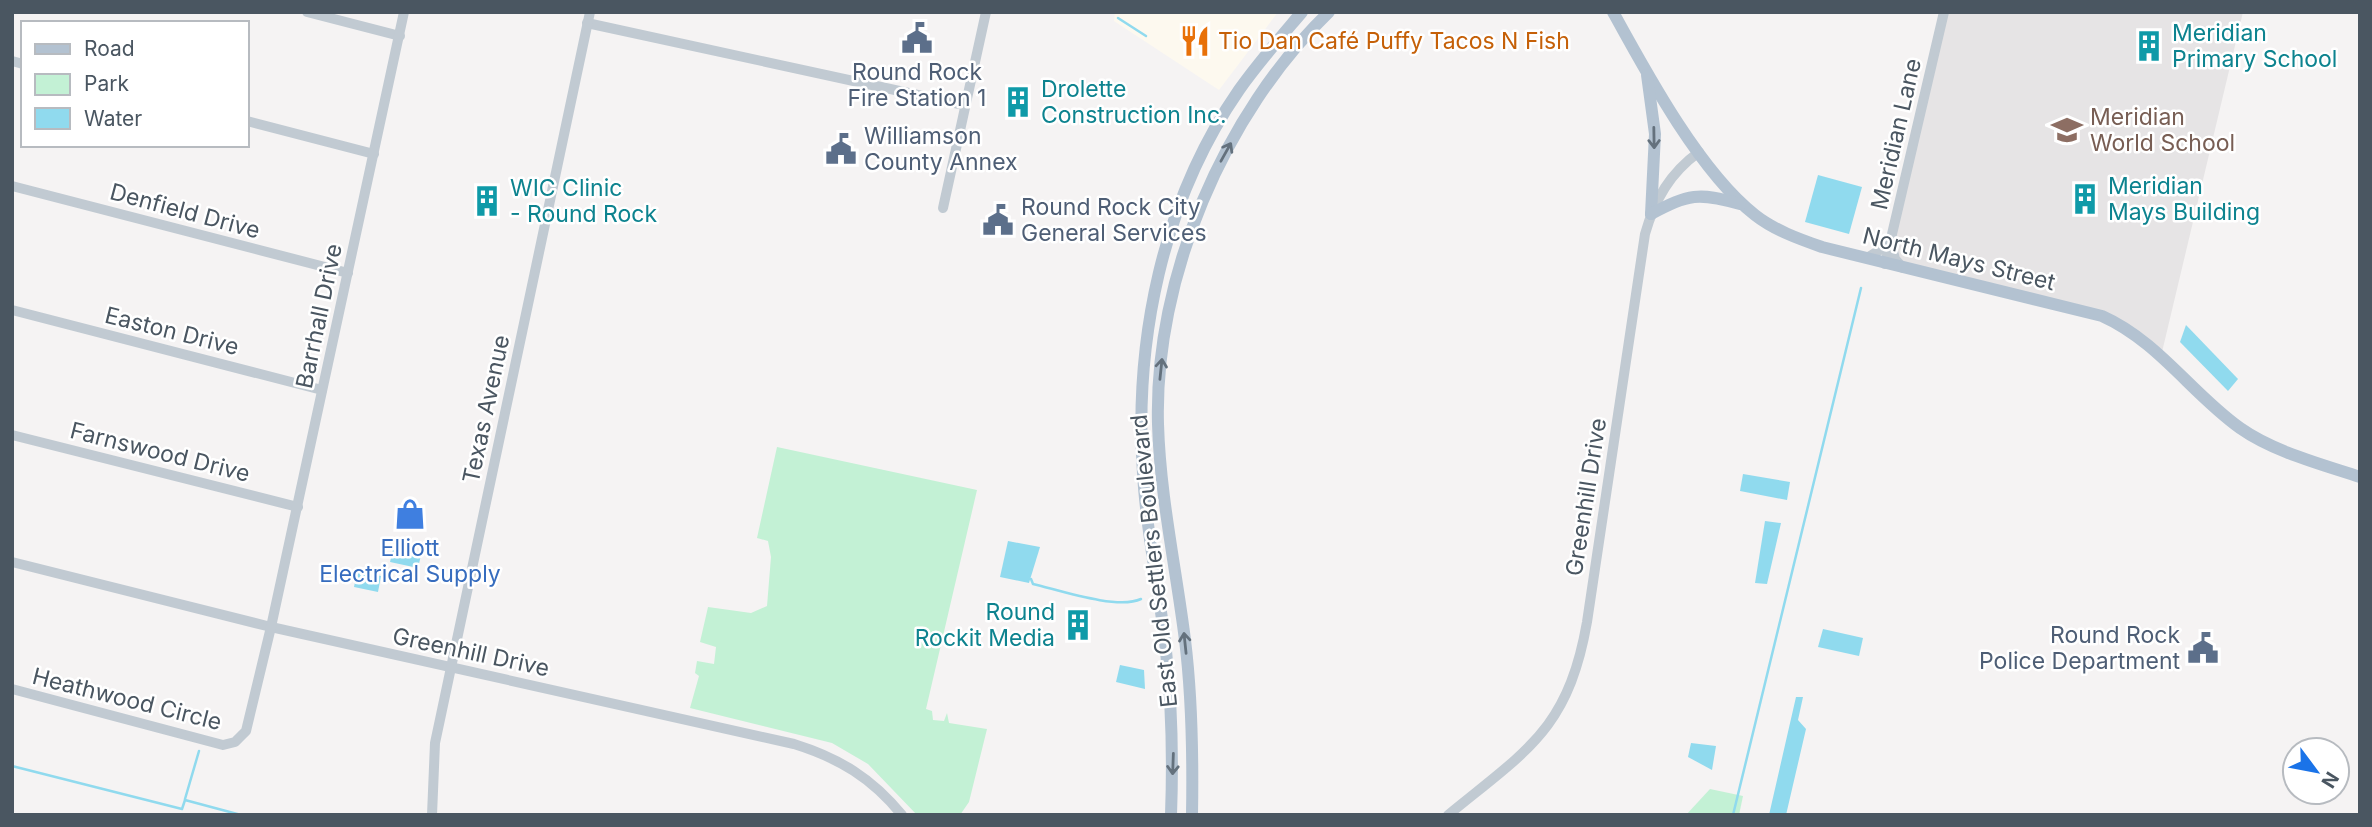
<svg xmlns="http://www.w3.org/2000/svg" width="2372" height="827" viewBox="0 0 2372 827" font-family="Inter,sans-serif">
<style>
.commercial{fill:#fdf9ef}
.education{fill:#e6e4e5}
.green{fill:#c3f1d5}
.water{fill:#90daee}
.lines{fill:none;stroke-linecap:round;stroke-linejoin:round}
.stream{stroke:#90daee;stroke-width:2.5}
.minor{stroke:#c1cad2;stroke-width:10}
.major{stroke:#b3c2d1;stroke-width:12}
.oneway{stroke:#64717d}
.labels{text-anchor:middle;stroke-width:5;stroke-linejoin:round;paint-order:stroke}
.culture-label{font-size:23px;fill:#0d838f;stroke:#fff;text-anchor:start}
.food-label{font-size:23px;fill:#c56008;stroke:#fff;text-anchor:start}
.service-label{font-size:23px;fill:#4e5e75;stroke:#fff;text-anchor:start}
.education-label{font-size:23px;fill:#785e54;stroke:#fff;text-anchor:start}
.street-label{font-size:23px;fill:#4a5661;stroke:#fff}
.shop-label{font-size:23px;fill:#366cbe;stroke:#fff}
</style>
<rect width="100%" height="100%" fill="#f5f3f3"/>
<path class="commercial" d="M1115,12h163l-59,78 -105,-69z"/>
<path class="education" d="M1946,12h297l-81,340 -19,-18 -42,-23 -213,-51z"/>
<g class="green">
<path d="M777,447l200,43 -51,219 6,2 1,9 11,1 3,-8 2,10 38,6 -18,73 -9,13h-43l-49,-51 -36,-21 -142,-35 9,-32 -4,-3 2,-12 17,3 2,-17 -16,-5 8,-35 43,6 16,-7 4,-49 -3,-16 -11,-3z"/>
<path d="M1710,789l33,7 -4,19h-53z"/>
</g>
<g class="water">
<path d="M1818,175l44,12 -13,47 -44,-12z"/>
<path d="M2186,325l52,54 -10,12 -48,-49z"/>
<path d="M1743,474l47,8 -3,18 -47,-9z"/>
<path d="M1765,521l16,2 -14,61 -12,-1z"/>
<path d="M1008,541l32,6 -11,36 -29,-6z"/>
<path d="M393,549l28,6 -3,13 -28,-6z"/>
<path d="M357,572l24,4 -3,16 -24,-5z"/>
<path d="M1823,629l40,9 -4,18 -41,-9z"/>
<path d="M1120,665l24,5 1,19 -29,-7z"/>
<path d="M1796,697h7l-5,23 8,9 -20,86h-17z"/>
<path d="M1691,743l25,3 -4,24 -24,-13z"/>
</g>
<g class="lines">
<g class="stream">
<path d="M1118,18l28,18"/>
<path d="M1031,579l2,5c26,6 84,26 108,15"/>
<path d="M12,766l170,43 3,-9 56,15"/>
<path d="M185,799l14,-48"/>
<path d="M1733,815l128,-527"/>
</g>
<g class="minor">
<path d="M307,12l93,24"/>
<path d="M587,23l377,82"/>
<path d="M12,61l11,3"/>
<path d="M247,121l127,33"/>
<path d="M12,186l336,87"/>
<path d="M943,208l43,-196"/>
<path d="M1867,258l24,-15 4,16 8,9"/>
<path d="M1885,264l59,-252"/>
<path d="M12,310l310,80"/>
<path d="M12,435l286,72"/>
<path d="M12,562l259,65 523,117c45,14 78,34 108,71"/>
<path d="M12,689l211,56 12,-3 11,-11 25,-104 133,-615"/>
<path d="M432,815l3,-72 155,-731"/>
<path d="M1448,815c79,-65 120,-85 139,-193l58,-388c10,-35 25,-61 54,-82"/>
</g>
<g class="major">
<path d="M1613,12c34,62 87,160 142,203 19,15 44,24 67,32l280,69c56,25 90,78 138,112 34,24 81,36 120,49"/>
<path d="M1647,75l8,59 -4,80"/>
<path d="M1651,214c38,-20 47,-22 89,-10"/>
<path d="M1171,815c2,-55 1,-109 -5,-164 -6,-59 -20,-118 -23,-178 -9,-132 19,-272 96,-383 19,-27 41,-52 63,-78"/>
<path d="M1192,815c1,-58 0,-118 -7,-175 -9,-72 -25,-144 -27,-216 -4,-146 66,-311 171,-412"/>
</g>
</g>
<defs><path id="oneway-shaft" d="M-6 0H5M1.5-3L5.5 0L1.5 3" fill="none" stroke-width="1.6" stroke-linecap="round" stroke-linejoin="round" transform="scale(1.75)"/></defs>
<g class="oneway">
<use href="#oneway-shaft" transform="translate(1654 138) rotate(89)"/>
<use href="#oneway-shaft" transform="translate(1226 152) rotate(-61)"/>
<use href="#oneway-shaft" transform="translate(1161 369) rotate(-84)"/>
<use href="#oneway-shaft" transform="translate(1185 643) rotate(-96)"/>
<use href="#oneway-shaft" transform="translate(1173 764) rotate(92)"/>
</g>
<defs>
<symbol id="civic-bare" viewBox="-9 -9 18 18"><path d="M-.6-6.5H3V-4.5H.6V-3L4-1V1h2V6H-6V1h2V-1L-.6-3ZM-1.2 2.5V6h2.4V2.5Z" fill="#5c6f8a" stroke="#fff" stroke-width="2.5" paint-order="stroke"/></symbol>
<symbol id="restaurant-bare" viewBox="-9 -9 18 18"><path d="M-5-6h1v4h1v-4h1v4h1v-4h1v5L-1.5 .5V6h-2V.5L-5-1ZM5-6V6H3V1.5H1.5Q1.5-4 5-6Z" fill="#e8710a" stroke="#fff" stroke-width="2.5" paint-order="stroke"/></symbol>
<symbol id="building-bare" viewBox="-9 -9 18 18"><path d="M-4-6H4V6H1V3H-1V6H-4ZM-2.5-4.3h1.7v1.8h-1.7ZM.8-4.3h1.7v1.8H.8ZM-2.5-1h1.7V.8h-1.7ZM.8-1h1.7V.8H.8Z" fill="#0f9aa8" stroke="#fff" stroke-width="2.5" paint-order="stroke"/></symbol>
<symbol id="school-bare" viewBox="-9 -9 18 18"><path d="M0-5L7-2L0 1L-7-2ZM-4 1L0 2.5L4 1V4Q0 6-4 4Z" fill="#8d6e63" stroke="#fff" stroke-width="2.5" paint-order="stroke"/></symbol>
<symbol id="shop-bare" viewBox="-9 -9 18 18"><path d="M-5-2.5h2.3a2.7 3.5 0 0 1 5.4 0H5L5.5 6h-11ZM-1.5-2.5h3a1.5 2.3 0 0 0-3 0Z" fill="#3f7fe0" stroke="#fff" stroke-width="2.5" paint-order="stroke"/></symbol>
</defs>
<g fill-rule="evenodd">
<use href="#civic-bare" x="895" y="16" width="44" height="44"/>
<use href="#restaurant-bare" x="1173" y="19" width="44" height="44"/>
<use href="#building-bare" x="2127" y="24" width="44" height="44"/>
<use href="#building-bare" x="996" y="80" width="44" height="44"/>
<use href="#school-bare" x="2045" y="108" width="44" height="44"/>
<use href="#civic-bare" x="819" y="127" width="44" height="44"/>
<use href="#building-bare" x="2063" y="177" width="44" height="44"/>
<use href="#building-bare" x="465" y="179" width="44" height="44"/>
<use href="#civic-bare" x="976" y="198" width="44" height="44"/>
<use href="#shop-bare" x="388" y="492" width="44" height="44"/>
<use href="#building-bare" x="1056" y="603" width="44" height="44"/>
<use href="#civic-bare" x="2181" y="626" width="44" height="44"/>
</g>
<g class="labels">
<g class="culture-label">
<text x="2172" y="41">Meridian<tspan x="2172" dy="26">Primary School</tspan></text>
<text x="1041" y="97">Drolette<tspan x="1041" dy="26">Construction Inc.</tspan></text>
<text x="2108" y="194">Meridian<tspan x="2108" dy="26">Mays Building</tspan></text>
<text x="510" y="196">WIC Clinic<tspan x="510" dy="26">- Round Rock</tspan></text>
<text x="1055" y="620" text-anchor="end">Round<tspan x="1055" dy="26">Rockit Media</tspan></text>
</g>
<g class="food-label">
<text x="1218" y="49">Tio Dan Café Puffy Tacos N Fish</text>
</g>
<g class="service-label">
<text x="917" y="80" text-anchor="middle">Round Rock<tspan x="917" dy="26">Fire Station 1</tspan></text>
<text x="864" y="144">Williamson<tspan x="864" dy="26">County Annex</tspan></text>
<text x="1021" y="215">Round Rock City<tspan x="1021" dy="26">General Services</tspan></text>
<text x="2180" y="643" text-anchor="end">Round Rock<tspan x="2180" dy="26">Police Department</tspan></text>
</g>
<g class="education-label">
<text x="2090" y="125">Meridian<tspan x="2090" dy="26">World School</tspan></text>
</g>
<g class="street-label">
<text transform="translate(1896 134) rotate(-77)" y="8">Meridian Lane</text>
<text transform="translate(185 211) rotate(15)" y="8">Denfield Drive</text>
<text transform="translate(1959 259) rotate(14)" y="8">North Mays Street</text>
<text transform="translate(319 316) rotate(-78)" y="8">Barrhall Drive</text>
<text transform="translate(172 331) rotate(14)" y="8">Easton Drive</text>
<text transform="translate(486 409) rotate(-78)" y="8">Texas Avenue</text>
<text transform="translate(160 452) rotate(14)" y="8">Farnswood Drive</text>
<text transform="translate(1586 497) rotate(-81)" y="8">Greenhill Drive</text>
<text transform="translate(1154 561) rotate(-96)" y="8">East Old Settlers Boulevard</text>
<text transform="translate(471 652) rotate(12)" y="8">Greenhill Drive</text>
<text transform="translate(127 699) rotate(14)" y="8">Heathwood Circle</text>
</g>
<g class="shop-label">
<text x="410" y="556">Elliott<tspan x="410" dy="26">Electrical Supply</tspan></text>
</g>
</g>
<rect width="2372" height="827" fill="none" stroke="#4a5661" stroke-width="28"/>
<rect x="21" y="21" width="228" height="126" fill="#ffffff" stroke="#b7bbc0" stroke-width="2"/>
<rect x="35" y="44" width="35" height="10" fill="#b3c2d1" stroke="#b7bbc0" stroke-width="2"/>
<text x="84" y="56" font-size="21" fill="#4a5661">Road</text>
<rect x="35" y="74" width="35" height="21" fill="#c3f1d5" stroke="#b7bbc0" stroke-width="2"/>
<text x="84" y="91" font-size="21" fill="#4a5661">Park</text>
<rect x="35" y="108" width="35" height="21" fill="#90daee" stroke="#b7bbc0" stroke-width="2"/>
<text x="84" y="126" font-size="21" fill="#4a5661">Water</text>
<g transform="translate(2316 771) rotate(122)"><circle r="33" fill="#ffffff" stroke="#b7bbc0" stroke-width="2"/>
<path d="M0-5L12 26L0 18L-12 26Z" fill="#1a73e8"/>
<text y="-10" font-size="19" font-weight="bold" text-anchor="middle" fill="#4a5661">N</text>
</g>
</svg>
